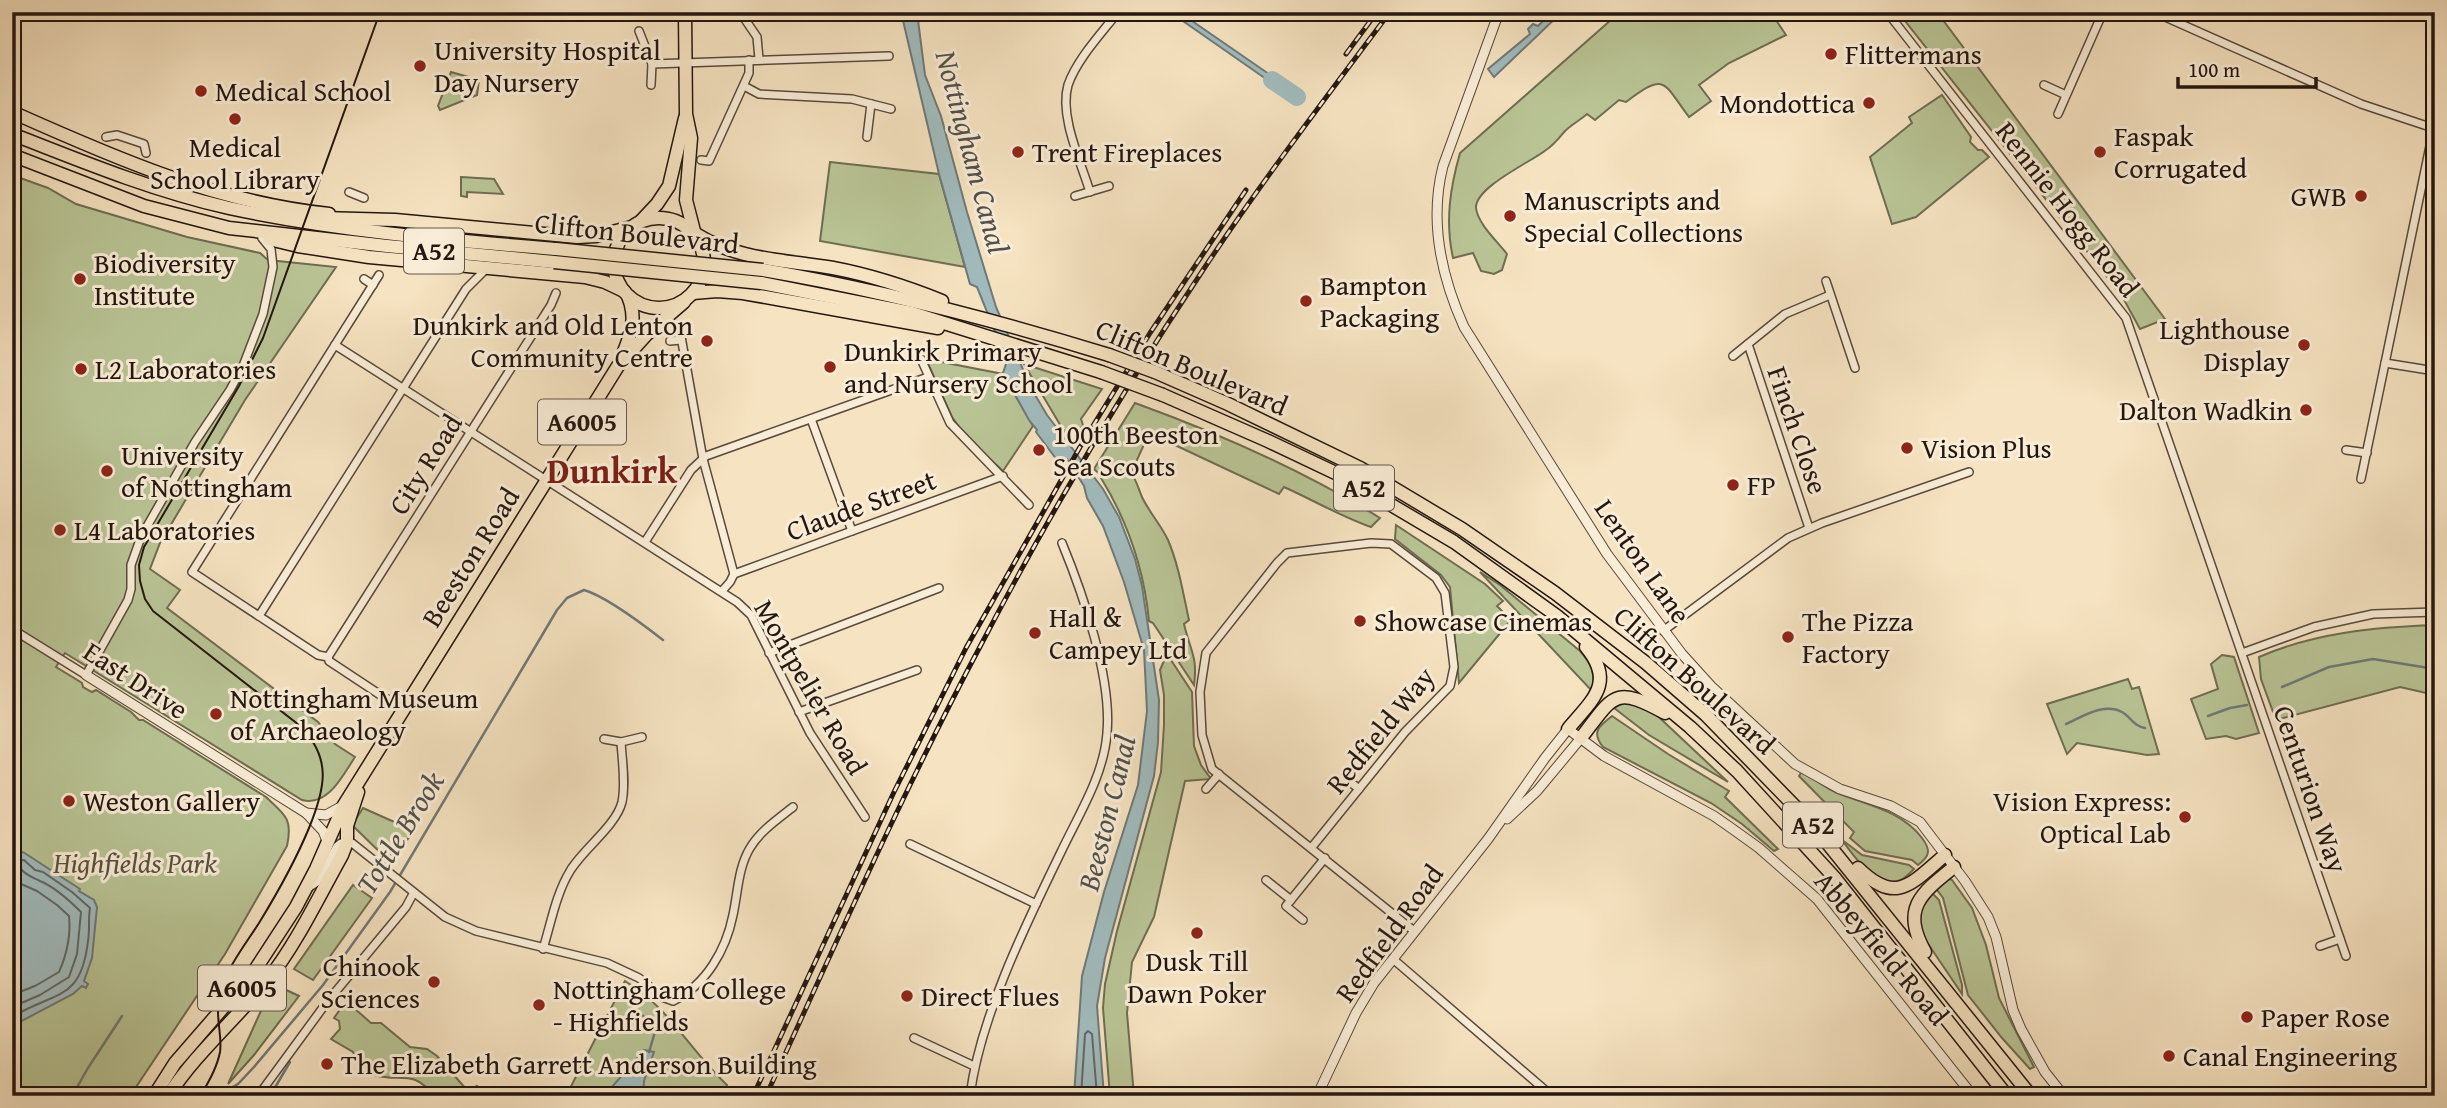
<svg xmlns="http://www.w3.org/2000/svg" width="2447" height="1108" viewBox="0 0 2447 1108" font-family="'Gentium Book Plus',serif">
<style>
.green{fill:#b9c495;stroke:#6e6d52;stroke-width:2}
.water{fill:#a1bbbd;stroke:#6f7978;stroke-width:2}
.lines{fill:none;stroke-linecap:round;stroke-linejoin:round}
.shore{stroke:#626866;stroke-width:2}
.stream{stroke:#6f7978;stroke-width:2.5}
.river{stroke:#a1bbbd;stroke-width:18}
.minor-casing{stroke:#58493c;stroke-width:10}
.tertiary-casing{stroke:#58493c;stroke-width:11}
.primary-casing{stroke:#241610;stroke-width:15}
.trunk-casing{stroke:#241610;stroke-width:15}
.minor{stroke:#f9edd7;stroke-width:7}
.tertiary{stroke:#f9edd7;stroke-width:9}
.primary{stroke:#f6e3c1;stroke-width:12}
.trunk{stroke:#f6e3c1;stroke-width:12}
.tram{stroke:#241610;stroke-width:2}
.rail-casing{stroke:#241610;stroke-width:5}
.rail{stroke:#f9edd7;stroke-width:2.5;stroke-dasharray:8;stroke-linecap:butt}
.trunk-bridge-casing{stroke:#241610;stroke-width:15;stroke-linecap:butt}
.trunk-bridge{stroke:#f6e3c1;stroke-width:12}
.poi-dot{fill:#8f2418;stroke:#f9edd7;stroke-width:2.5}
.labels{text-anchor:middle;stroke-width:6;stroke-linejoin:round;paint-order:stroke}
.shield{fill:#f9edd7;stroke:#64564c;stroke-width:2}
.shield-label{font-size:26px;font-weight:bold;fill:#241610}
.poi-label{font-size:28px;fill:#241610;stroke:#f9edd7;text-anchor:start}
.street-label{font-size:28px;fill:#241610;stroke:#f9edd7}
.park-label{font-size:28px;font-style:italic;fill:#58533f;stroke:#f9edd7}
.water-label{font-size:30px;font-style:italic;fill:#50504d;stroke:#f9edd7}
.district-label{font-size:35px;font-weight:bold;fill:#7a1f14;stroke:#f9edd7}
</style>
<rect width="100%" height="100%" fill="#f6e3c1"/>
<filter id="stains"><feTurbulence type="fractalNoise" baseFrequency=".00286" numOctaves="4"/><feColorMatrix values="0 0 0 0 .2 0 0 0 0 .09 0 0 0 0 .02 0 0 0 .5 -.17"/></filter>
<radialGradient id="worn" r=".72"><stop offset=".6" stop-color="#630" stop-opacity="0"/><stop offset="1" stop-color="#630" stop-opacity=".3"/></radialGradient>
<g class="green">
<path d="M1620,12h131l23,5 12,18 -57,28 -30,22 12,16 -22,16c-27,-36 -23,-45 -63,-15l-7,-2 -24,20 -8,-6c-7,6 -16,11 -22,17 -6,7 -11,14 -19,19 -15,12 -71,37 -70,58 2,16 21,33 31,46l-5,16 -8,4 -13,-3 -8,-18 -20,5c-8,-36 -3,-70 7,-105z"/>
<path d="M1898,12h39l228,307 -25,10 -18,-33 -62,-79 4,-4 -5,-6 -4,4z"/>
<path d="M451,72l28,8 -2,15 -37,15 -2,-4z"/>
<path d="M1942,95l29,42 -1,5 8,8h4l7,7 -73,60 -24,7 -22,-67 42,-34 -3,-6z"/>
<path d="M830,162l109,12 26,93 -145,-26z"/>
<path d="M12,175l36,13 28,16 111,33 73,16 8,7 68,7 -91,133 -85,143 -10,26 30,21 -13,18 151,114 17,22 20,13c-12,18 -27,50 -53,43l-237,-147 -9,14 26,16 1,4 9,5 4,-2 35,22 8,8h4l123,77c19,18 27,21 21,49l-62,108 -95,142h-118z"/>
<path d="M461,177l33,2 9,15 -36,-2v5l-6,-1z"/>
<path d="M926,359l77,15 30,52 -30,45 -36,-33 -15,-21z"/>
<path d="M1024,364l78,25 -21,30 2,6 -10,16 -11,-13z"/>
<path d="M1135,403c80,29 171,69 245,115l-9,9c-29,-10 -58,-27 -87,-40l-5,7 -102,-48 -12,-4 -19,-2 -15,33c6,8 7,15 11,24 7,15 19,28 26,43 11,26 15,53 21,80l-5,4c6,26 14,33 10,61l-41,-62 -4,-2c-5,-52 -21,-99 -48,-143l1,-2 -8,-7z"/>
<path d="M1396,525l89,59 18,17 -6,5 14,14 -52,63 -9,-96 -9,-12 -46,-36z"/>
<path d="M1480,572l20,13 80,66c11,12 16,23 12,40z"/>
<path d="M2435,625v70l-35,-8 -124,33 -15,-41 -2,-22c55,-24 116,-30 176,-32z"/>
<path d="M1167,654l25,38 2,54 7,19 10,14 -26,2 -31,136 -22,45 -5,51 7,83h-24l-7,-88 2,-24 12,-53 44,-159 3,-47v-30l-4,-25z"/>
<path d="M2222,655l12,2 25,76 -23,6 -10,-3 -20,3 -15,-40 27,-10 -7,-25z"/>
<path d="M2128,679l4,10 7,-2 20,67 -12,1 -70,-12 -10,11 -20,-50z"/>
<path d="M1627,701l20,5 81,76 -79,-47 -35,-27z"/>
<path d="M1612,716l56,38 61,37 -4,6 53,52 -4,2 -32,-27 -31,-21 -108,-56c-12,-15 -4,-21 9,-31z"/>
<path d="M1802,771c11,7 22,16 33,21 31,13 66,18 87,46 9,12 8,18 -4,27l-6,-5 -47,-9 -15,-13 4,-6 -55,-56z"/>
<path d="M363,808l47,21 5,3 -28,27 -33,-32v-5z"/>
<path d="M1841,839l21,16 47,10 5,4c-4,4 -9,9 -13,11 -25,12 -48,-26 -60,-41z"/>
<path d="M1948,878l4,2 20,28 14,37 13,53 35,69 -4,2 -28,-31 -34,-43 -25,-97 -9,-12z"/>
<path d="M353,885l19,13 -59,82 -19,-11z"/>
<path d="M1932,893l7,7 23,85v9l-42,-62 -2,-28z"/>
<path d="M625,981c44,26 66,71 102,104l-5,11h-156z"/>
<path d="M280,987l19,9 -45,59 -26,29 36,-80z"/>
<path d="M346,1001l25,22h10l29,24 17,2 10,7 30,34 10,-4 6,10h-49c-21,-28 -34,-13 -60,-21 -5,-2 -10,-5 -15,-8l-6,-15 -22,-13 9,-10 -1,-8 -5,-3z"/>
</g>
<g class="water">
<path d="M901,12h16l8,63 16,41 26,96 29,95 35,81 16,27 56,74 16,28 16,42 7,27 17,114 -1,42 -4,34 -49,182 -8,48 7,90h-30l8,-120 22,-84 34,-107 9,-74 -3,-61 -20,-68 -21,-56 -16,-28 -3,-12 -17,-27 -10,1 -21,-28 1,-2 -8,-10 -26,-47 4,-12 -30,-74 -7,-3 -31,-110z"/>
<path d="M1170,12h9l87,60 28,16 -5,7z"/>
<path d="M1552,12h10l-68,65 -6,-8 42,-35 -2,-5 5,-5 5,2z"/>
<path d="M23,852l57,37 -1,2 15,9 3,7 -5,51 -8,23 4,3 -2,4 -4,-2 -9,8 -61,32v-170z"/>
<path d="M644,1050l10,2 -10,29 -1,15h-39z"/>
</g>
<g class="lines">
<g class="shore">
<path d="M12,861l12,-1 11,10 8,2 29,20 18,16c-2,11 0,22 -2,33 -7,61 -33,50 -76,76"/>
<path d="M12,870l9,-1c6,7 11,8 19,12 15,6 30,20 41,31l-4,42 -8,23 -29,18 -28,12"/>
<path d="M12,880l25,11 20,14 12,11c2,20 -2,38 -10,56l-24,14 -23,9"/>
<path d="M1081,1096l4,-62 3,-3 4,3 5,62"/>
</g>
<g class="stream">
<path d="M2282,687l47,-20 44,-8 62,10"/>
<path d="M2208,716l22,-8 17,-3"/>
<path d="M2066,724c16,-7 38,-22 56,-12 9,5 11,14 23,16"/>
<path d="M628,1003l22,19 5,10 -6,20"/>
<path d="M223,1088l6,1 9,-5 16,-17 69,-82 67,-93 167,-282 10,-12 17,-8c21,6 61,36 79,50"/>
<path d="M72,1096l16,-28 34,-52"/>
<path d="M270,1096l20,-34"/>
</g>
<path class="river" d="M1272,80l25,17"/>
<defs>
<g id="minor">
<path d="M740,12l17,25 2,22"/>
<path d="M1887,12l239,306 220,638"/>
<path d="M2154,12l207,92 72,24"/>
<path d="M639,31l13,33 -1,21"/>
<path d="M652,64l237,-8"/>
<path d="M2044,85l22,10"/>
<path d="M744,86l15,8 93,5 39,10"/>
<path d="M2058,114l45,-102"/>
<path d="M106,137l11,-2 27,9 2,9"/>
<path d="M867,137l4,-33"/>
<path d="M701,160l8,1 40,-88v-13"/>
<path d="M349,192l15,6"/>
<path d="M1090,192c-9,-30 -31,-76 -22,-107 9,-26 33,-51 50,-73"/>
<path d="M1075,196l34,-10"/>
<path d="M379,275l-187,297 126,83 10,2 1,4 56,37 20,10"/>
<path d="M364,279l9,6"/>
<path d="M1826,281l29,87"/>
<path d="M680,331l23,128 31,115 -4,8 -8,9"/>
<path d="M670,341l11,-1"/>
<path d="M1748,344l61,184"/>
<path d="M335,345l402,257 14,13 59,118 55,84"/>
<path d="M1733,356l52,-42 45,-19"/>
<path d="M921,359l29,64 79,82"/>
<path d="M2385,363l50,8"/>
<path d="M811,419l41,112"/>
<path d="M2346,450l21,3"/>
<path d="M2361,479l74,-357"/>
<path d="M645,542l46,-72 15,-14 222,-79"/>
<path d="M734,574l269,-98"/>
<path d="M259,616l207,-327 20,-20"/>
<path d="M12,629l74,46 42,-75 3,-11v-24l10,-28 54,-95 35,-52 13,-24 20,-52 10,-47 -2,-18 -9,-11"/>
<path d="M1663,631l125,-93 34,-15 147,-51"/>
<path d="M769,653l170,-65"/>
<path d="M2242,653l72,-26 59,-13 62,-2"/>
<path d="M328,657l223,-352 5,-12"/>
<path d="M799,712l118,-42"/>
<path d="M604,739l17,3 21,-5"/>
<path d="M1349,781l10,8"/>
<path d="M1206,789l13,-15"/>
<path d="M910,844l126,60"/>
<path d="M1312,847l93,-115 45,-46 4,-19 -9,-74 -9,-15 -45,-34 -20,-1 -84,10 -10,10 -71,90 -6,39 2,43 10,34 202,162"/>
<path d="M1266,880l25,20"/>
<path d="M308,888l9,-6 20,-36 4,-3h11l93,74 31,14 131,32 32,15 23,19 11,4c33,-16 53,-51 60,-86 5,-23 5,-47 17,-67 10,-17 28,-29 43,-41"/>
<path d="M1303,920l-17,-14 39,-48"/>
<path d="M2320,946l20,-7"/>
<path d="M543,949c8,-26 13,-55 27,-78 13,-22 46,-45 52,-69 4,-19 0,-42 -1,-60"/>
<path d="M1393,959l159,137"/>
<path d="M914,1038l60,28"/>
<path d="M258,1096l69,-94 79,-95 7,-13"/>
<path d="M970,1096c10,-79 56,-172 91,-244 18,-38 43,-77 46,-119 5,-55 -24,-139 -45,-190"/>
</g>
<g id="tertiary">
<path d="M1499,12l-56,154c-14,55 -2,110 21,161l143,227 75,100 29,32 84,78 45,25 51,17 29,16 45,59 23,36 8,20 17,73 8,19 24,43 19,24"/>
<path d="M86,675l220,138 17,18 4,10"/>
<path d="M306,813l20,2 18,-10"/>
<path d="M1507,819l30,-28 44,-53"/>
<path d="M1317,1096l39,-83 18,-30 114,-144 57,-81 23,-29 36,27 110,60 20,14 25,18 58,51 156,197"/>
</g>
<g id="primary">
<path d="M685,12l1,102 5,24 -5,62 8,31"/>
<circle cx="659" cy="263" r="45"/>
<path d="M641,221l16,-17 12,-18 16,-68"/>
<path d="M621,359c9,-22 17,-39 7,-63"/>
<path d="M154,1096l21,-33 78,-90 43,-66 20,-38 28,-64 274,-439 29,-32 37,-32"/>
<path d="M168,1096c28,-43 66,-75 99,-115 30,-38 51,-83 75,-126l5,-13v-16l11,-34"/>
</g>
<g id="trunk">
<path d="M12,112c103,46 203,90 317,102"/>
<path d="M12,134c71,28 142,57 217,74 107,23 218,32 327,41"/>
<path d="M12,155l132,51 85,22 158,18 167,16"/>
<path d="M321,218l74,2 182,17 19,-1 36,-9"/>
<path d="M696,234c41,26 90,26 137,34 37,7 74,19 109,33"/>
<path d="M269,239l29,7 71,11 216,20 20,5 19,9"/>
<path d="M763,270c118,20 232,50 346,85"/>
<path d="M761,283l151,30 189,59"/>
<path d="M693,293l24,-2 26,2 195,35"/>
<path d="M1155,372l73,32 132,64 102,61 93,64 91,70 60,52 106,109 219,272"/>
<path d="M1163,395l105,46 76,36 110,65 103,74 133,111 47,44 97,106 173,219"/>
<path d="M1568,729c24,-29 48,-46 18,-82"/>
<path d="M1581,738c33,-43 33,-53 84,-25"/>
<path d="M1858,868c38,37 52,17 87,-13"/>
<path d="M1925,952c-24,-43 -5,-58 29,-85"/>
</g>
</defs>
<use href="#minor" class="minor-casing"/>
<use href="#tertiary" class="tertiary-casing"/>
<use href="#primary" class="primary-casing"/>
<use href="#trunk" class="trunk-casing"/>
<use href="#minor" class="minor"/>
<use href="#tertiary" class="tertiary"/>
<use href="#primary" class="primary"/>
<use href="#trunk" class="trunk"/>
<path class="tram" d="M200,1096c9,-14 17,-28 20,-44 3,-20 -8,-39 3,-69 8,-21 24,-41 36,-60 19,-31 36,-61 50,-95 16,-39 24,-70 -10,-103l-146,-114 -8,-12 -5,-18 -1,-16 5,-18 95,-161 24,-48 117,-326"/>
<defs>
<g id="rail">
<path d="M1346,54l31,-42"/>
<path d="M753,1096l141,-304 72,-144 114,-201 70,-114 96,-143"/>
<path d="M766,1096c70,-153 138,-307 217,-455 67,-128 142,-254 222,-374 58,-87 122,-171 185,-255"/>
</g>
</defs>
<use href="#rail" class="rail-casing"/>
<use href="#rail" class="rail"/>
<defs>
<g id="trunk-bridge">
<path d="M556,249l207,21"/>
<path d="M554,262l207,21"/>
<path d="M1109,355l46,17"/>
<path d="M1101,372l62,23"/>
</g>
</defs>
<use href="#trunk-bridge" class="trunk-bridge-casing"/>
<use href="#trunk-bridge" class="trunk-bridge"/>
</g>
<g class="poi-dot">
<circle cx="1831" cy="54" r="7"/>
<circle cx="420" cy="66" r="7"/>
<circle cx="201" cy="91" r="7"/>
<circle cx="1869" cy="103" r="7"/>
<circle cx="235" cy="119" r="7"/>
<circle cx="1018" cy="152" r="7"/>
<circle cx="2100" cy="152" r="7"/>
<circle cx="2361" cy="196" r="7"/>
<circle cx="1510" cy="216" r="7"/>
<circle cx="80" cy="279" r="7"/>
<circle cx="1306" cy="301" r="7"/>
<circle cx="707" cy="341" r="7"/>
<circle cx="2304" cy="345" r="7"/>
<circle cx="830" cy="367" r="7"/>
<circle cx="81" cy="369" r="7"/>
<circle cx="2306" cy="410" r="7"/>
<circle cx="1907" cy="448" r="7"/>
<circle cx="1039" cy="450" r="7"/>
<circle cx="107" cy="471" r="7"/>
<circle cx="1733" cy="485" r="7"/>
<circle cx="60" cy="530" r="7"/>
<circle cx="1360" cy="621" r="7"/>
<circle cx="1035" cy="633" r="7"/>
<circle cx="1788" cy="637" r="7"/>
<circle cx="216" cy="714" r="7"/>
<circle cx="69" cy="801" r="7"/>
<circle cx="2185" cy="817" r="7"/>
<circle cx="1197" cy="933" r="7"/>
<circle cx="434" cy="982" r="7"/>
<circle cx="907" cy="996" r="7"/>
<circle cx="539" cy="1005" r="7"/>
<circle cx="2247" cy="1017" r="7"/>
<circle cx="2169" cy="1056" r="7"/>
<circle cx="327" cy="1064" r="7"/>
</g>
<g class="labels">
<g class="shield">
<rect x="404" y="228.5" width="60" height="45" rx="5"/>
<rect x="538" y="399.5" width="88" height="45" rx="5"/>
<rect x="1334" y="465.5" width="60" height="45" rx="5"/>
<rect x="1783" y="802.5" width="60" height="45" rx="5"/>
<rect x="198" y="965.5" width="88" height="45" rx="5"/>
</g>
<g class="shield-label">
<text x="434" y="260">A52</text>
<text x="582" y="431">A6005</text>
<text x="1364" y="497">A52</text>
<text x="1813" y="834">A52</text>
<text x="242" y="997">A6005</text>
</g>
<g class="poi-label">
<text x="434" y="60">University Hospital<tspan x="434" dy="32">Day Nursery</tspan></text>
<text x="1845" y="64">Flittermans</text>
<text x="215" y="101">Medical School</text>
<text x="1855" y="113" text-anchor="end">Mondottica</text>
<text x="2114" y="146">Faspak<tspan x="2114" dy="32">Corrugated</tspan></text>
<text x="235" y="157" text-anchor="middle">Medical<tspan x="235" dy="32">School Library</tspan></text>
<text x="1032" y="162">Trent Fireplaces</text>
<text x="2347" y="206" text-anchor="end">GWB</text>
<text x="1524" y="210">Manuscripts and<tspan x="1524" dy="32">Special Collections</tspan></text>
<text x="94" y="273">Biodiversity<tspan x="94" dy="32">Institute</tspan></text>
<text x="1320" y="295">Bampton<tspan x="1320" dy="32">Packaging</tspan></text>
<text x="693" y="335" text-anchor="end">Dunkirk and Old Lenton<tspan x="693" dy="32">Community Centre</tspan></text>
<text x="2290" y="339" text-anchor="end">Lighthouse<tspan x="2290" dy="32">Display</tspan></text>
<text x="844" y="361">Dunkirk Primary<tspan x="844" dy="32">and Nursery School</tspan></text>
<text x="95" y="379">L2 Laboratories</text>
<text x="2292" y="420" text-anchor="end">Dalton Wadkin</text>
<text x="1053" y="444">100th Beeston<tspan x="1053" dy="32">Sea Scouts</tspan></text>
<text x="1921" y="458">Vision Plus</text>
<text x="121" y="465">University<tspan x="121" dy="32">of Nottingham</tspan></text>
<text x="1747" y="495">FP</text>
<text x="74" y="540">L4 Laboratories</text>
<text x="1049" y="627">Hall &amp;<tspan x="1049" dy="32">Campey Ltd</tspan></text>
<text x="1374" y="631">Showcase Cinemas</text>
<text x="1802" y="631">The Pizza<tspan x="1802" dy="32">Factory</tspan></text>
<text x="230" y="708">Nottingham Museum<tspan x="230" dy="32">of Archaeology</tspan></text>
<text x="83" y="811">Weston Gallery</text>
<text x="2171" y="811" text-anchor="end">Vision Express:<tspan x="2171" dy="32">Optical Lab</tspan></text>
<text x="1197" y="971" text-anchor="middle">Dusk Till<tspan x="1197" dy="32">Dawn Poker</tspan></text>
<text x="420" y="976" text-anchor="end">Chinook<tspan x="420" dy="32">Sciences</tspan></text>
<text x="553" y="999">Nottingham College<tspan x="553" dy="32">- Highfields</tspan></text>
<text x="921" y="1006">Direct Flues</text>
<text x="2261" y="1027">Paper Rose</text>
<text x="2183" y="1066">Canal Engineering</text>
<text x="341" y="1074">The Elizabeth Garrett Anderson Building</text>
</g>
<g class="street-label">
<text transform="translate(2068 209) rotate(52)" y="10">Rennie Hogg Road</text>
<text transform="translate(637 233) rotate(6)" y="10">Clifton Boulevard</text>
<text transform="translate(1192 367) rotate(23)" y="10">Clifton Boulevard</text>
<text transform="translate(1798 430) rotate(71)" y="10">Finch Close</text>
<text transform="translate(425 464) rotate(-58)" y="10">City Road</text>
<text transform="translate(861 505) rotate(-20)" y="10">Claude Street</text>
<text transform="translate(470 557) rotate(-58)" y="10">Beeston Road</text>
<text transform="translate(1643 561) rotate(55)" y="10">Lenton Lane</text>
<text transform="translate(136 680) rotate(33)" y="10">East Drive</text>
<text transform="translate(1695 680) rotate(42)" y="10">Clifton Boulevard</text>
<text transform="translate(811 687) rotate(60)" y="10">Montpelier Road</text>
<text transform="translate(1380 730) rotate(-51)" y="10">Redfield Way</text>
<text transform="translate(2311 789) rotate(71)" y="10">Centurion Way</text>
<text transform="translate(1389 933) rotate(-54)" y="10">Redfield Road</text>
<text transform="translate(1882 948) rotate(50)" y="10">Abbeyfield Road</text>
</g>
<g class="park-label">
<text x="135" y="873">Highfields Park</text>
</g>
<g class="water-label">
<text transform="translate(972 152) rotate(75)" y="10">Nottingham Canal</text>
<text transform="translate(1107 813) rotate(-76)" y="10">Beeston Canal</text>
<text transform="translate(400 833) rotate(-58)" y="10">Tottle Brook</text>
</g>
<g class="district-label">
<text x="612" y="483">Dunkirk</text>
</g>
</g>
<rect width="2447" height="1108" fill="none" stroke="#f6e3c1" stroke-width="42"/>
<rect x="14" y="14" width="2419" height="1080" fill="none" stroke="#241610" stroke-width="3.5"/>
<rect x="21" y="21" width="2405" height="1066" fill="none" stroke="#241610" stroke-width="2"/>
<path d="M2178 77v10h138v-10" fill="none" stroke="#241610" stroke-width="3.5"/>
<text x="2188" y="77" font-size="21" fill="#241610" stroke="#f9edd7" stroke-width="5" paint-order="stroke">100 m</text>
<rect width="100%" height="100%" filter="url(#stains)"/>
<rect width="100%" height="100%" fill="url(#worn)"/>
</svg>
